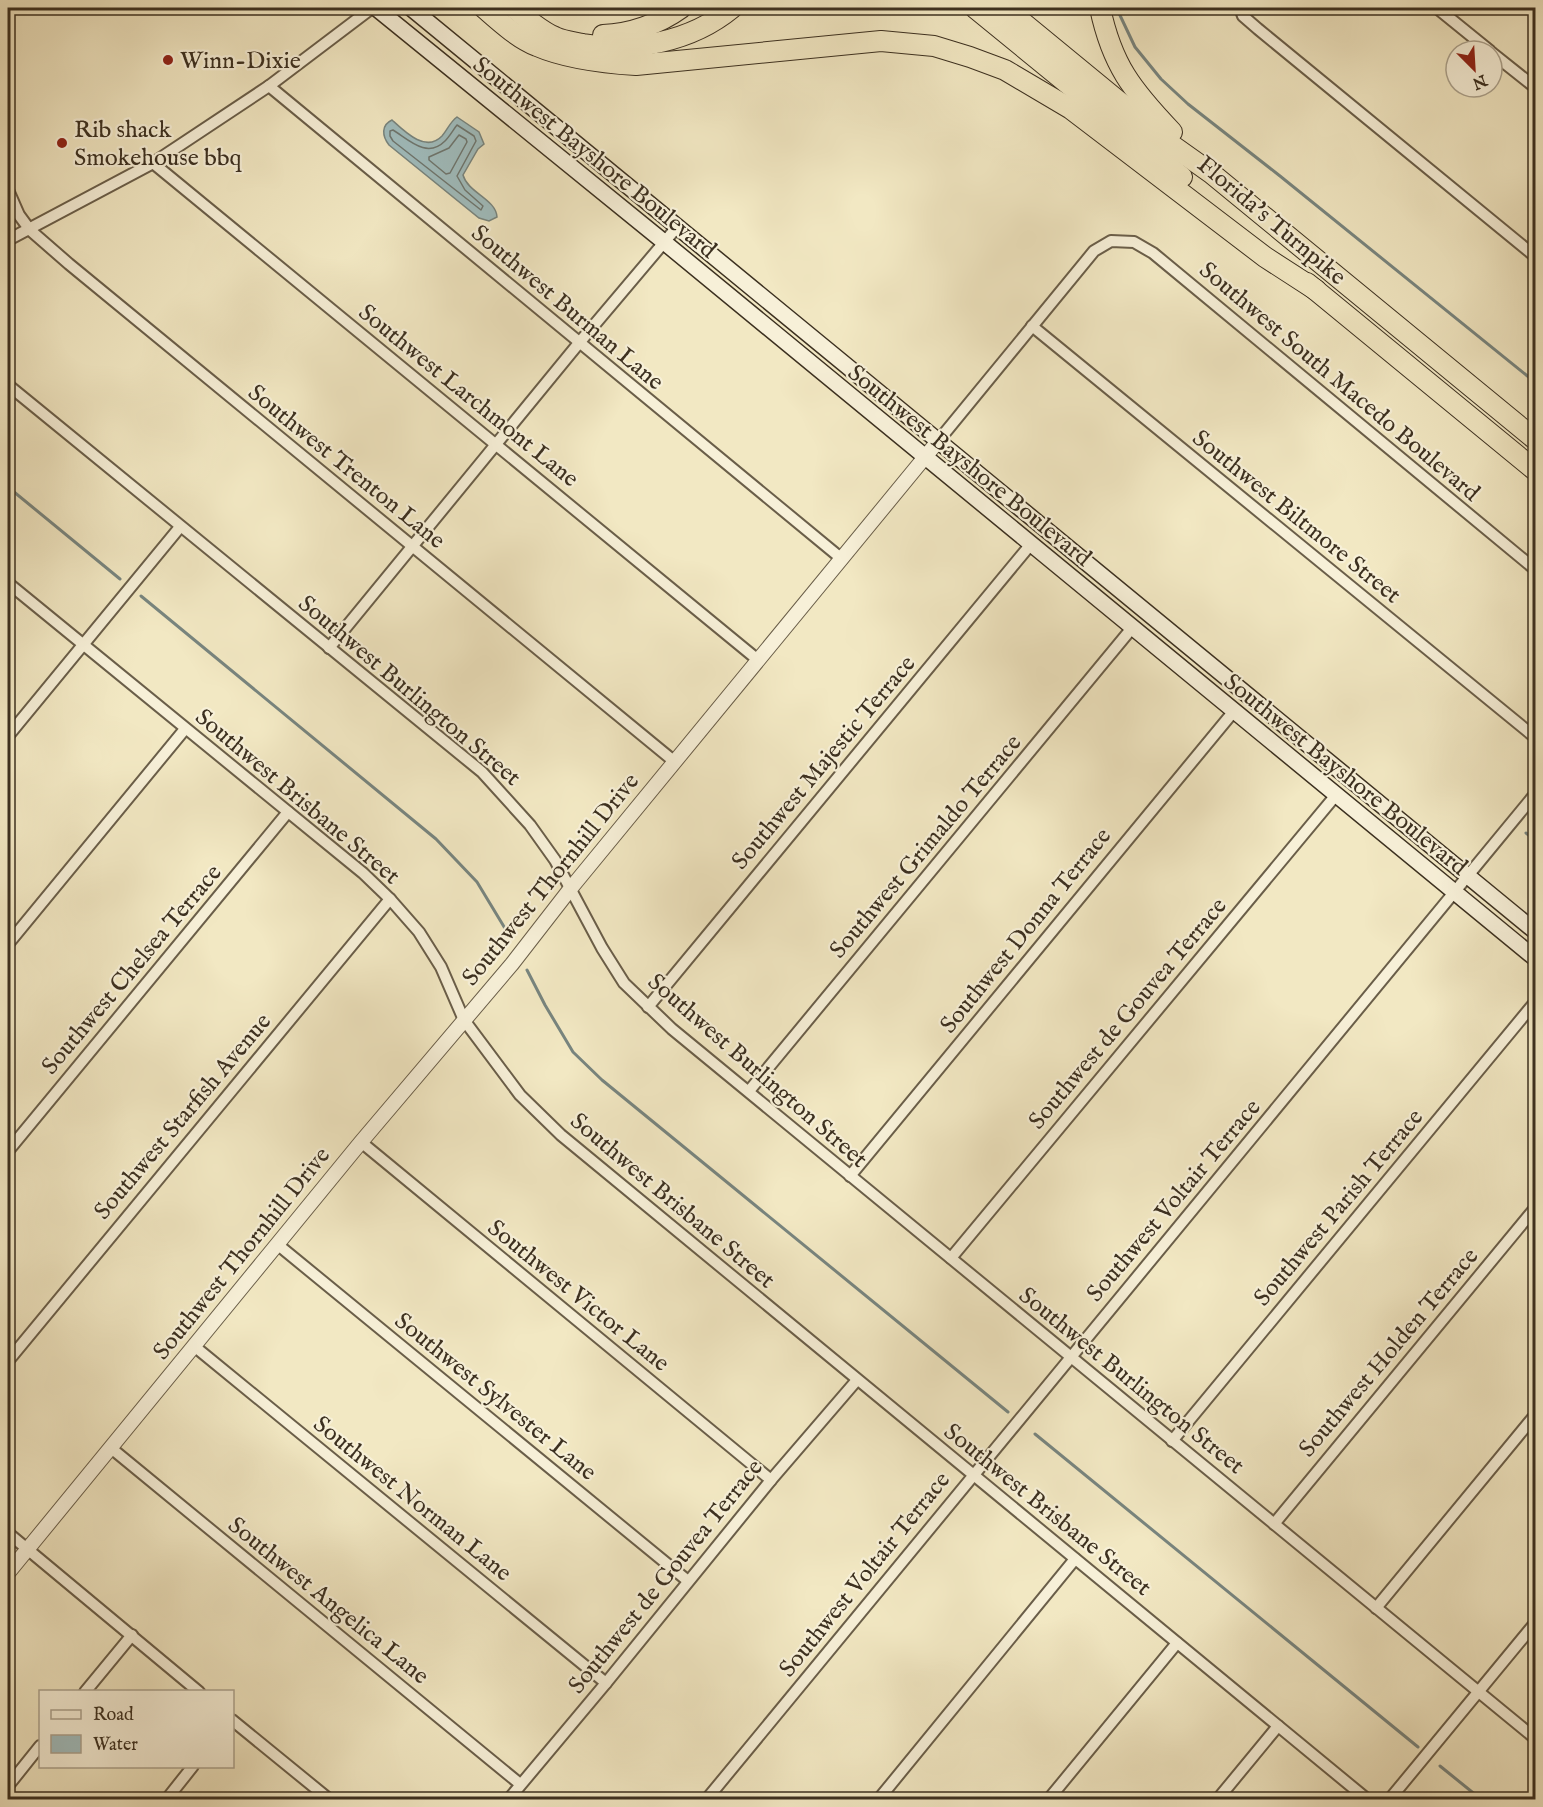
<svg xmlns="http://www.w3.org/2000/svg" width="1543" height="1807" viewBox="0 0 1543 1807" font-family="'IM FELL English',serif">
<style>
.water{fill:#a0bdbe;stroke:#78857f;stroke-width:1.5}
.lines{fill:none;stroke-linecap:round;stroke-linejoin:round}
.shore{stroke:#6e766f;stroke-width:1.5}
.stream{stroke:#78857f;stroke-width:3}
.minor-casing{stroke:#6a5e49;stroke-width:14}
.tertiary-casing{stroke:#6a5e49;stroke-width:16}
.secondary-casing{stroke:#3c3020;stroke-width:18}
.motorway-casing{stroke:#3c3020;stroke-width:22}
.minor{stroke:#f7f0d8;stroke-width:10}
.tertiary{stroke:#f7f0d8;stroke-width:14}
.secondary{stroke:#f7f0d8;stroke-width:15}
.motorway{stroke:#f2e8c3;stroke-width:20}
.poi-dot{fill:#8f2418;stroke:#f7f0d8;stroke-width:2}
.labels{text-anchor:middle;stroke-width:4.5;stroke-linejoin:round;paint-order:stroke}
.poi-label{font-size:24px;fill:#3c3020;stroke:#f7f0d8;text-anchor:start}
.street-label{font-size:24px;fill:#3c3020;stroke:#f7f0d8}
</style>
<rect width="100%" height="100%" fill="#f2e8c3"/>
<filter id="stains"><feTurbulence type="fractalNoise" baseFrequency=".00333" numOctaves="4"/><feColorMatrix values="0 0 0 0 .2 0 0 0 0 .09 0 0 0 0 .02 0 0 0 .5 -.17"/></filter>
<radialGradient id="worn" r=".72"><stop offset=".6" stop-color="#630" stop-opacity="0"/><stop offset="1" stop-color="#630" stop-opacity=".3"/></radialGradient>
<path class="water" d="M457,117l22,15 5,12 -6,5 -15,26c5,18 33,24 34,42l-8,4 -10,-3 -90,-73c-7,-9 -8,-20 3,-25 13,12 34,33 50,16 6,-7 8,-14 15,-19z"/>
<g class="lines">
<g class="shore">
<path d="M457,125l17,11 2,5 -19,35 8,14 18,16 -2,4 -88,-69 -3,-5v-5l3,-1c16,10 34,29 52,11 5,-5 8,-11 12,-16z"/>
<path d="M459,135l7,4 1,3 -17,31 -4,1 -17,-14v-3l20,-9z"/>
</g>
<g class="stream">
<path d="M1117,9l18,38 26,32 27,25 92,72 256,207"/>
<path d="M8,487l112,92"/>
<path d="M141,596l295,243 41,43 32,53"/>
<path d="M1526,833l10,8"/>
<path d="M527,970l18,35 28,47 29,28 406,332"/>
<path d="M1035,1434l383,313"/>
<path d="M1440,1766l42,34"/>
</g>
<defs>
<g id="minor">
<path d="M1240,8l3,8 15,13 278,228"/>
<path d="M1437,8l53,43"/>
<path d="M1492,53l44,35"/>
<path d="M269,86l573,473"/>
<path d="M153,163l605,497"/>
<path d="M8,190l11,25 11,15 39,34 606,498"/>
<path d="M8,240l145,-77 116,-77 103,-78"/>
<path d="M1032,326l504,412"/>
<path d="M8,385l474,387 48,53 25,35 47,88 22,35 48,46 864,710"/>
<path d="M939,440l155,-189 17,-10 23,1 19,11 383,317"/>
<path d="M8,583l355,290 27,26 29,33 22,35 23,53 56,75 41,40 807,665"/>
<path d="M329,648l250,-305 98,-116"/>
<path d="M8,736l172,-209"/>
<path d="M8,944l177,-215"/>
<path d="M648,1007l383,-463"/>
<path d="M749,1091l383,-463"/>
<path d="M361,1142l410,338"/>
<path d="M8,1151l280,-339"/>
<path d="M850,1176l384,-465"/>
<path d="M277,1244l411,337"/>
<path d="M951,1258l385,-463"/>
<path d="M194,1346l412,337"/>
<path d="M8,1361l382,-462"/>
<path d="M1172,1441l364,-440"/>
<path d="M111,1448l409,336"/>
<path d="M1274,1524l262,-317"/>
<path d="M8,1533l191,159"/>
<path d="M1376,1608l160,-194"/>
<path d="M85,1692l47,-57"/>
<path d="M232,1720l98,80"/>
<path d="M8,1786l32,-40"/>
<path d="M166,1800l27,-34"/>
<path d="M508,1800l98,-117 165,-203 86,-100"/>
<path d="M706,1800l830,-1007"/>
<path d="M878,1800l197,-241"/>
<path d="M1048,1800l129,-157"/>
<path d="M1217,1800l61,-74"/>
<path d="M1389,1800l147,-178"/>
</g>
<path id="tertiary" d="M8,1573l353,-431 151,-178 59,-76 368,-448"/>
<g id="secondary">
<path d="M376,8l288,234 872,717"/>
<path d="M411,8l1125,924"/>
</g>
<g id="motorway">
<path d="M484,8c15,13 33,30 53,38 30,13 66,17 99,19l245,-24 53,5 36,11 35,13 66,39 194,148 51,33"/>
<path d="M514,8c10,9 29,24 41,29 8,4 19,5 28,7 51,9 109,-3 149,-36"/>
<path d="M975,8l207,169"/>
<path d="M1005,8l168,138 38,27 325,267"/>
<path d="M1100,8c12,57 32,82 72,124"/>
<path d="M603,35c27,-1 56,-11 78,-27"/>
<path d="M1307,283l229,188"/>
</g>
</defs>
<use href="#minor" class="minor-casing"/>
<use href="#tertiary" class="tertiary-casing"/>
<use href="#secondary" class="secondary-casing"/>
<use href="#motorway" class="motorway-casing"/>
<use href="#minor" class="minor"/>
<use href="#tertiary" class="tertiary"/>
<use href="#secondary" class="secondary"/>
<use href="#motorway" class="motorway"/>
</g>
<g class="poi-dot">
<circle cx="168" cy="60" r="6"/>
<circle cx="62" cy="143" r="6"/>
</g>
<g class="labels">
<g class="poi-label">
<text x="180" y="68">Winn-Dixie</text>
<text x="74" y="137">Rib shack<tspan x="74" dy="28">Smokehouse bbq</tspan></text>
</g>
<g class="street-label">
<text transform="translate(595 157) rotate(39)" y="8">Southwest Bayshore Boulevard</text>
<text transform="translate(1272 220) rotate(40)" y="8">Florida's Turnpike</text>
<text transform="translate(568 307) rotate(40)" y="8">Southwest Burman Lane</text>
<text transform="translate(1340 381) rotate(40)" y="8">Southwest South Macedo Boulevard</text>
<text transform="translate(469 395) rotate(39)" y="8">Southwest Larchmont Lane</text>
<text transform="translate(970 465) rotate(39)" y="8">Southwest Bayshore Boulevard</text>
<text transform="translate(347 466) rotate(39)" y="8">Southwest Trenton Lane</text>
<text transform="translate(1297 516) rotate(39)" y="8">Southwest Biltmore Street</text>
<text transform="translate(410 690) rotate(40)" y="8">Southwest Burlington Street</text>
<text transform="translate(823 762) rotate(-50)" y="8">Southwest Majestic Terrace</text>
<text transform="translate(1346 774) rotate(39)" y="8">Southwest Bayshore Boulevard</text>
<text transform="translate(298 796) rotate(40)" y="8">Southwest Brisbane Street</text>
<text transform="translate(925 846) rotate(-50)" y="8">Southwest Grimaldo Terrace</text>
<text transform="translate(550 879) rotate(-51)" y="8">Southwest Thornhill Drive</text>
<text transform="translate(1025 930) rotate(-51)" y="8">Southwest Donna Terrace</text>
<text transform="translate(131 969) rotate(-50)" y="8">Southwest Chelsea Terrace</text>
<text transform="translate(1127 1013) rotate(-50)" y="8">Southwest de Gouvea Terrace</text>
<text transform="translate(758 1070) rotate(41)" y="8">Southwest Burlington Street</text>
<text transform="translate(182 1116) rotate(-50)" y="8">Southwest Starfish Avenue</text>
<text transform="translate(673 1200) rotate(40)" y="8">Southwest Brisbane Street</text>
<text transform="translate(1173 1200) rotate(-50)" y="8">Southwest Voltair Terrace</text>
<text transform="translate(1338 1207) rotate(-50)" y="8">Southwest Parish Terrace</text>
<text transform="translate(241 1253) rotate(-51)" y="8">Southwest Thornhill Drive</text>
<text transform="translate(579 1295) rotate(39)" y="8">Southwest Victor Lane</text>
<text transform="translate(1388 1352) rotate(-50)" y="8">Southwest Holden Terrace</text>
<text transform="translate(1132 1380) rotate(39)" y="8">Southwest Burlington Street</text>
<text transform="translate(496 1396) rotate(39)" y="8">Southwest Sylvester Lane</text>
<text transform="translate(413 1498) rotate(39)" y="8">Southwest Norman Lane</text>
<text transform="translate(1048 1509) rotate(39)" y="8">Southwest Brisbane Street</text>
<text transform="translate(864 1574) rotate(-51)" y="8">Southwest Voltair Terrace</text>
<text transform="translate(665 1576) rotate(-51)" y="8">Southwest de Gouvea Terrace</text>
<text transform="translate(329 1600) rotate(39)" y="8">Southwest Angelica Lane</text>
</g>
</g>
<rect width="1543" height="1807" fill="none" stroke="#f2e8c3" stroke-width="30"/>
<rect x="9" y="9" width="1525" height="1789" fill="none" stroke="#3c3020" stroke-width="3"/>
<rect x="15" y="15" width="1513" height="1777" fill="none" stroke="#3c3020" stroke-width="1.5"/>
<rect x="39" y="1690" width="195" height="78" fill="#f7f0d8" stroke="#aca38e" stroke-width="1.5"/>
<rect x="51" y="1710" width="30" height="9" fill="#f7f0d8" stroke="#aca38e" stroke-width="1.5"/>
<text x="93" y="1720" font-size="18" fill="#3c3020">Road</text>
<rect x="51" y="1735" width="30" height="18" fill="#a0bdbe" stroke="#aca38e" stroke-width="1.5"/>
<text x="93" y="1750" font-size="18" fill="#3c3020">Water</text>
<g transform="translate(1474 69) rotate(156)"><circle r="28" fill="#f7f0d8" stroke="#aca38e" stroke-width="1.5"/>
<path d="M0-4.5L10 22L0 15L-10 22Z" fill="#8f2418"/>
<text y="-9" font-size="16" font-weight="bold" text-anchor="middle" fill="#3c3020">N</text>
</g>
<rect width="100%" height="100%" filter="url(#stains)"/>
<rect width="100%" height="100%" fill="url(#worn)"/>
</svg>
